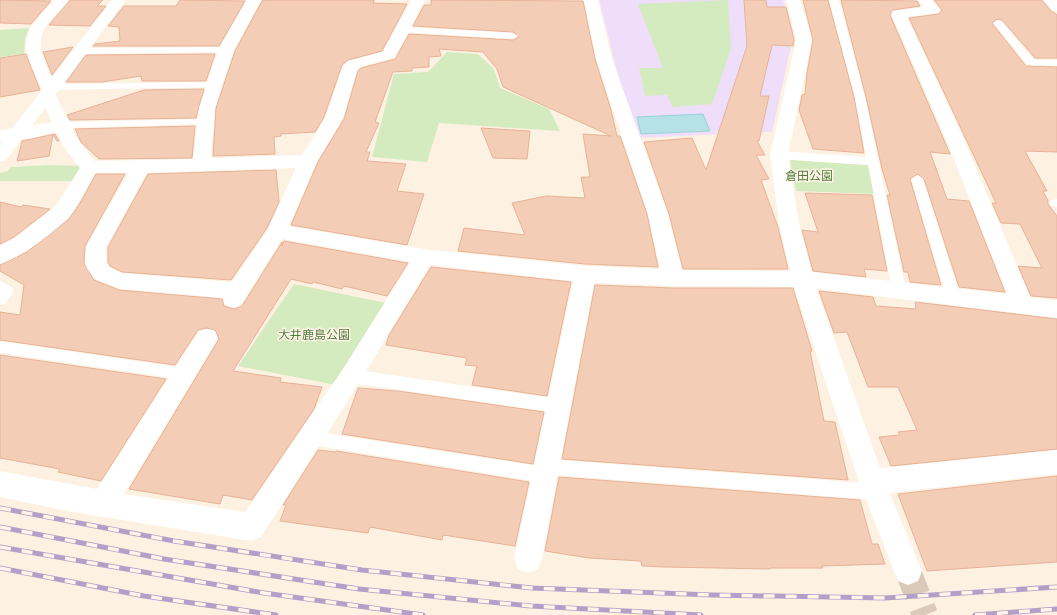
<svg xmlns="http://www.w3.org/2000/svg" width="1057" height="615" viewBox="0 0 1057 615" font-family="Quicksand,'Noto Sans JP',sans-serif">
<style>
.education{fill:#eedef9}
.green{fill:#d3ebbf}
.water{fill:#b4e2e7;stroke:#9ad2da}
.building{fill:#f4cdb7;stroke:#e7b297}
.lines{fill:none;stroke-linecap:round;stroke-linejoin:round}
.tertiary-tunnel{stroke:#dbcaba;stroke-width:26;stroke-dasharray:26 13;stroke-linecap:butt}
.service{fill:#fff;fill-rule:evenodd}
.minor{fill:#fff;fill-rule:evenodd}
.tertiary{fill:#fff;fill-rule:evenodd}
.rail-casing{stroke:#b39fc7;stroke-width:5}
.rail{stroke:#fff5e8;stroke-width:3.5;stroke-dasharray:11;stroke-linecap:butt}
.labels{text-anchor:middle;stroke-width:3;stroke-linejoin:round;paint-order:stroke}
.park-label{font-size:12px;fill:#537c3e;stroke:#fff5e8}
</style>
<rect width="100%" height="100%" fill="#fdf1e1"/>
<path class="education" d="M599,0h184l10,31 -2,15 -19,86 -135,6 -12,-35z"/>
<g class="green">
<path d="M728,0l3,49 -19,55 -39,3 -6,-12 -22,1 -6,-28h24l-25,-64z"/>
<path d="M29,28l-4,11 -1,15 -24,3v-27z"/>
<path d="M447,52l31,2 16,15 6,19 49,21 11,22 -121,-8 -12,39 -55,-5 22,-83 34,-2z"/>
<path d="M790,160l78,5 7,29 -79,-3z"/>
<path d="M49,165l34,1 -10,15h-73v-8l8,-2 3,-4z"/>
<path d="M294,284l92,19 -50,82 -98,-19z"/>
</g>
<path class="water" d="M703,114l7,17 -69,3 -4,-17z"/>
<g class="building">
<path d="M0,0l51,1 -20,23 -31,-1z"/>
<path d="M70,0h33l-6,6h9l-16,20 -41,-1z"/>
<path d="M180,0l65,1 -26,45h-126l2,-2 25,-3 -1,-14 -11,-1 16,-20h52z"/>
<path d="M266,0h108l-1,3 34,1 -25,47 -34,9 -6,5 -18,52 -9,15 -34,2v2l-7,1 1,17 -62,2 3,-48 19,-57 27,-50z"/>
<path d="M431,0l152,1 12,58 16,51 6,26h3l27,78 11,53 -73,-3 -127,-13 6,-23 61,7 -13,-32 34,-7 39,2 -4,-21h9l-7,-43 28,2 -108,-49 -6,-18 -14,-17 -44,-3 2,7 -12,1v10l-17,1v3l-19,1 -18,50 4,1 -13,29h4l-3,9 39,3 -9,27 27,3 -17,51 -116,-20 27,-63 26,-43 14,-48 3,-3 34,-9 14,-25 104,6 6,-3 -6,-5 -100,-6 11,-21h7z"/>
<path d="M744,0h22l1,7h19l8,33 -1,6 -21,-1 -12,51h9l-10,45h-2l8,14h-9l13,24 -8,1 17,47 10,42h-105l-14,-55 -25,-72 48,-4 14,32 41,-124z"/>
<path d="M803,0h25l26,97 10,56 -51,-4 -14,-39 3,-15 3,-1 2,-21 6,-33z"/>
<path d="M841,0l76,1 3,5 -27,4 -3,5 60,139 -20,-2 17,47 22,2 36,91 -46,-5 -35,-108 -6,-5 -8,5 31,106 -31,-3 -2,-10h-4l-17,-77h3l-8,-26 -16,-72z"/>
<path d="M934,0h108l9,11 6,4v43h-22l-33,-38 -5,-1 -5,4 34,43 31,1v85l-32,-1 22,40h-4l5,10v3l9,12v82l-26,-2 -13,-30 24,2 -22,-44 -19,-1 -9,-20h4l-87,-185 30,-4 3,-4z"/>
<path d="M73,47l-21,28 -9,-23z"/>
<path d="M26,54l14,36 -40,7v-39z"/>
<path d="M215,54l-9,27h-64l-1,-5 -39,6h-36l20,-27z"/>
<path d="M204,89l-8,29 -126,2 -3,-5 77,-25z"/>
<path d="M195,126l-3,32 -93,1 -18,-17 -6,-13z"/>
<path d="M481,128l49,3 -3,28 -34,-1z"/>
<path d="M55,134l4,7h-2l-4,-6 -4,21 -32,5 5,-20z"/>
<path d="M276,170l3,32 -12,26 -36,52 -109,-8 -12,-6 -2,-4v-15l40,-73z"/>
<path d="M96,174h29l-40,72 -1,18 10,16 25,10 103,9 2,7 10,3 8,-3 40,-64v4l2,-5 124,22 -21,33 -43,-10 -2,3 -29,-7 -1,2 -21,-5 -58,92 48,7 -1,4 42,5 -8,22 -62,91 -29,-5 -3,9 -91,-15 90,-150 -4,-9 -8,-2 -9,2 -23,35 -175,-25v-28l20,3 4,-30 -24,-14v-6l27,-13 42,-33 11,-16z"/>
<path d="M805,193l67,2 15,76 -23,-2 2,8 -53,-6 -11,-41 16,2z"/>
<path d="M0,202l21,5 2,-2 27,4 -36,28 -14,7z"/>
<path d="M431,267l140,15 -24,114 -75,-11 5,-19 -12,-1 2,-7 -81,-13 3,-10z"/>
<path d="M595,285l78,3h120l19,63h-2l14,70 11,1 13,58 -286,-21z"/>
<path d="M819,291l54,6 3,9 40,3 -1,-7 142,17v130l-166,17 -12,-29 21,-2 -2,-3 19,-2 -19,-43h-30l-21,-55 -13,1z"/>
<path d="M0,355l166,24 -65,102 -43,-9 2,-3 -60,-11z"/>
<path d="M358,388l40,3 146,21 -11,52 -191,-30z"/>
<path d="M318,450l18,2v-1l193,31 -14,64 -72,-11 -1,5 -72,-13 -2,6 -88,-12 6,-16h-3z"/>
<path d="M1057,476v86l-130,9 -29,-77z"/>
<path d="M559,477l301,23 12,44h6l7,20 -63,2 1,2h-53v1l-105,-2 -23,-1 -1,-5 -52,-3 -44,-7z"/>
</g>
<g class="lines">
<path class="tertiary-tunnel" d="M908,571l17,44"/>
<g class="service">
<path d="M829,0h10l26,97 41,193 -2,4 -5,1 -5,-1 -2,-4 -24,-125 -89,-6 -6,-4 6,-4 87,6 -11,-60z"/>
<path d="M998,20l3,1 33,39h23v6l-30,-1 -34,-42z"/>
<path d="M403,27l110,6 5,3 -5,3 -113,-7 -2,-2z"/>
<path d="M226,47l3,1 2,2 -2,2 -149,2 -5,-3 5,-3z"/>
<path d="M214,82l5,3 -1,2 -166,3 -5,-3 5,-3z"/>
<path d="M205,119l4,1 1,2 -1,2 -147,4 -6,-3 6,-3z"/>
<path d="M917,175l6,4 37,117 -2,4 -5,1 -5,-1 -2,-4 -35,-117z"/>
<path d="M1057,199v8l-6,-1 -2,-3 2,-3z"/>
<path d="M0,281l12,6 2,4 -9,13 -5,1z"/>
<path d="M0,341l185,27 5,1 3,5 -3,5 -5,1 -185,-27z"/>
<path d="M351,369l208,30 6,2 2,5 -2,5 -6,2 -208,-30 -5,-2 -3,-5 3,-5z"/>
<path d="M312,431l226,35 2,-5 6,-2 330,25 6,2 2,6 -2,6 -6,2 -323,-25 -2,6 -6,2 -233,-38 -6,-2 -2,-5 2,-5z"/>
</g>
<g class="minor">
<path d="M54,0h15c-6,9 -16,16 -23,26 -14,20 3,45 12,64l-3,4 25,49 15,18 98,-2 6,-51 19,-58 29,-50h14l-27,50 -19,58 -4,50 91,-3 23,-37 18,-52 5,-5 35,-9 28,-52h14l-30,58 -35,9 -3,3 -14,48 -26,43 -28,65 135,23 161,17 75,3 -12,-55 -52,-155 -12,-59h14l14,59 56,155 14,56 120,1 205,23 -62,-157 -54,-123 2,-3 30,-4 -5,-7h14l8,10 -2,3 -31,4 56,120 67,160 27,3v18l-255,-31 -129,-1 -79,-3 -52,276 -4,10 -10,4 -10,-4 -4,-10 59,-278 -143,-16 -71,118 -98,154 -10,4 -184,-30 -67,-14v-26l97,18 102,-158 8,-2 8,2 3,7 -94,156 121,18 98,-143 67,-107 -128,-23 -41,66 -8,3 -8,-3 -2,-7 -103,-9 -25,-10 -7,-9 -3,-6 1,-17 42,-74h-33c-7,13 -17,34 -27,45 -15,15 -48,40 -68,46v-18l15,-8 40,-31 25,-39 -14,-18 -10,-18 -24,6 -32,4v-12l52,-8 -13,-28 3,-4c-21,-45 -25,-53 12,-90zM296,168l-28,61 -36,53 -110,-9 -13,-6 -3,-5v-15l41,-74z"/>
<path d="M1043,0h14v11l-5,-1z"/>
<path d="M1057,450v24l-185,21 -9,-4 -4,-9 4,-9 9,-4z"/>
</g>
<g class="tertiary">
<path d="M112,0h14l-120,160 -6,2v-18z"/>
<path d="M786,0h14l12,40 -24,115 11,68 16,62 70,197 37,89 -4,10 -10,4 -10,-4 -39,-99 -66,-197 -14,-62 -9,-68 26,-115z"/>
</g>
<defs>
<g id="rail">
<path d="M0,508l174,33 188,29 170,18 180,7 173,3 172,-11"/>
<path d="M0,527l164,32 195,30 172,17 170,9"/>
<path d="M0,547l264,46 159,22"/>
<path d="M0,568l144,28 132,19"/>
<path d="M975,615l82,-6"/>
</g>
</defs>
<use href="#rail" class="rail-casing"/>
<use href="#rail" class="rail"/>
</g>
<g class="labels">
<g class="park-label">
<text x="809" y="180">倉田公園</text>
<text x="314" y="339">大井鹿島公園</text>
</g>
</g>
</svg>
